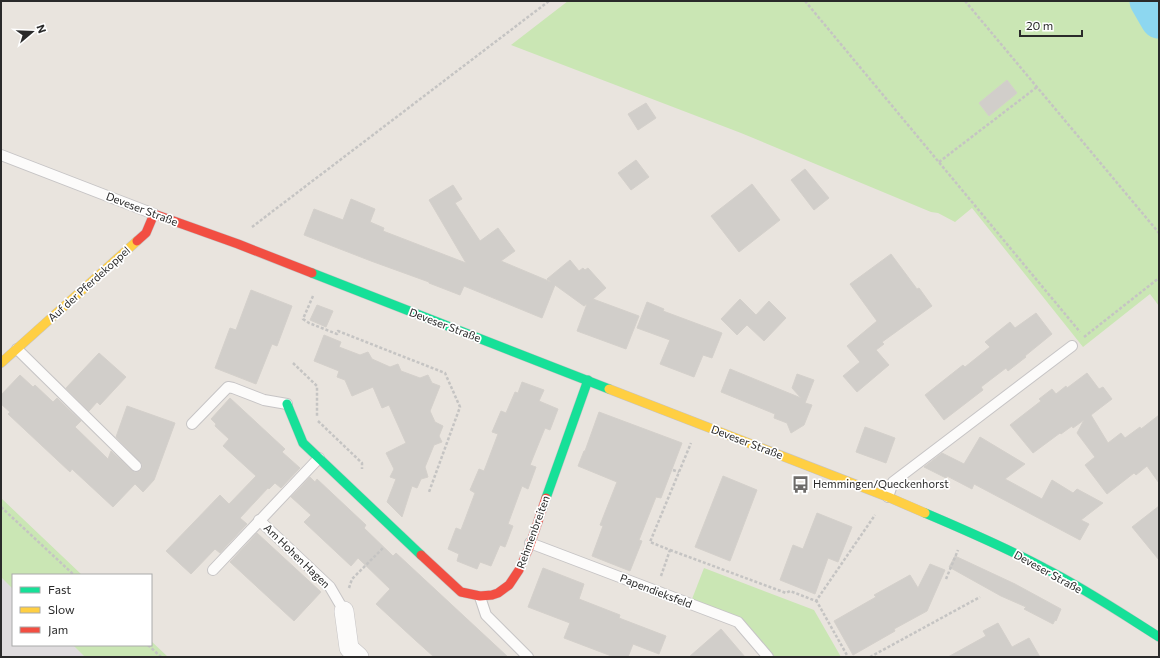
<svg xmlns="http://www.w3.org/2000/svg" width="1160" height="658" viewBox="0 0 1160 658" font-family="Commissioner,sans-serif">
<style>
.industrial{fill:#dfdcde}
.green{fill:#cae6b4}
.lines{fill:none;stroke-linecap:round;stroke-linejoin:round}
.river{stroke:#8dd7f0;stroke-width:37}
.building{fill:#d1ceca;stroke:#d4d0cb}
.lane-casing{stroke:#c6c4c5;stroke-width:12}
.street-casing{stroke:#c6c4c5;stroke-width:20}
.fast-casing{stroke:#c6c4c5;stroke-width:10}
.slow-casing{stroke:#c6c4c5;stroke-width:10}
.jam-casing{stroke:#c6c4c5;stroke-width:10}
.path{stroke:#c5c4c3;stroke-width:2.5;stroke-dasharray:3 2;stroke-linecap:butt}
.lane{stroke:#fcfbfa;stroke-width:10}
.street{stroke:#fcfbfa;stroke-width:19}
.fast{stroke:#16e098;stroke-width:9}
.slow{stroke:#ffcf43;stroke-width:9}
.jam{stroke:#f24e42;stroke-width:9}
.labels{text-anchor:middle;stroke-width:3.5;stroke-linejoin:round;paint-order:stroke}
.street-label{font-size:11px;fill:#2a2a2a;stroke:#fff}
.poi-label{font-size:11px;fill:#2a2a2a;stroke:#fff;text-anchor:start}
</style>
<rect width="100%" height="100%" fill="#e9e4de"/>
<path class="industrial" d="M1,577l12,12v56h60l12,12h-84z"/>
<g class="green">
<path d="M568,1h591v305l-9,-12 -67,53 -111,-139 -17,14 -17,-9 -7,-1 -190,-79 -230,-88z"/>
<path d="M1,498l81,77h-69v14l-12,-12z"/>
<path d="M704,568l110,42 27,47h-66l-33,-38 -50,-20z"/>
<path d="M151,641l17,16h-83l-12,-12h78z"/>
</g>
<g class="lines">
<path class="river" d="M1148,1l11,19"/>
</g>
<g class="building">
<path d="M1007,80l10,13 -28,23 -10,-13z"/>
<path d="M646,103l10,15 -18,12 -10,-16z"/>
<path d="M636,160l13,17 -18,13 -13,-17z"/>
<path d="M805,169l24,29 -15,12 -23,-30z"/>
<path d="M752,184l28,36 -41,32 -28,-36z"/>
<path d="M453,185l9,14 -7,4 25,38 18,-13 17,23 -14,10 50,21 -4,-3 23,-19 9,11 4,-3 2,2 3,-2 18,20 -13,11 46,17 -13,33 -49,-18 10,-27 -3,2 -29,-21 -13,33 -78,-32 -4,9 -31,-12v-1l-58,-21 -67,-26 10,-26 29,11 8,-21 24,10 -5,13 14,6 -1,3 83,32 -37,-63z"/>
<path d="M891,254l26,35 2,-1 13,18 -50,36 2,2 -8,6 13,15 -32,27 -14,-16 17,-14 -13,-16 30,-25 -27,-37z"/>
<path d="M251,290l41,16 -15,40 -5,-2 -16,40 -41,-16 15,-40 6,2z"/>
<path d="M740,299l16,16 13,-14 17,17 -22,23 -17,-16 -10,10 -16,-16z"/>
<path d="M647,302l17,7 -1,2 59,22 -10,25 -9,-3 -9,22 -34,-13 10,-24 -33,-12z"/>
<path d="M317,305l16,6 -7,16 -16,-7z"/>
<path d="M1036,313l16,21 -27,22 1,1 -18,14 -2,-3 -25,19 2,3 -39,30 -19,-25 38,-30 2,2 25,-20 -5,-5 25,-20 5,6z"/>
<path d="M324,335l17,7 -2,5 21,8 8,-3 4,7 18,8 8,-3 3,7 19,7 8,-3 4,8 8,3 -10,25 5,11 8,4 -4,10 3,6 -8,3 -9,22 3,10 -7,2 -4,9 -5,-2 -10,31 -15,-15 9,-23 -6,-2 4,-8 -8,-16 20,-10 -17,-38 -7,3 -9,-21 -21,9 -7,-16 -8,-3 2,-6 -25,-10z"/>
<path d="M99,353l27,24 -26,28 -3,-3 -8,9 -23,-23z"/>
<path d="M730,369l71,29 -9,-10 5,-14 17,6 -9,23 7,2 -8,20 -13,8 -4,-10 -13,-5 1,-4 -54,-22z"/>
<path d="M1087,373l12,16 4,-2 9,12 -21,16 17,28 13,-10 4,5 15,-11 1,2 18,-14v68l-12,-17 -11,9 -2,-2 -27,21 -22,-29 10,-8 -18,-24 7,-13 -11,8 -1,-2 -11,8 -1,-1 -27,20 -23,-28 31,-24 -2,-2 13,-10 4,5 10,-8 1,2z"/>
<path d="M20,375l13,12 2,-2 18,17 4,-4 24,23 -6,6 33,32 3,-8 23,21h3l3,-1 2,-3v-4l-26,-27 11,-31 48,17 -21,57 -11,12 -8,-8 -22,23 -41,-38 -2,3 -62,-58 2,-2 -9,-8v-9z"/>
<path d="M522,382l22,8 -5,11 19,8 -8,21 -5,-2 -15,37 6,2 -8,22 -6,-3 -14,38 5,2 -8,21 -5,-2 -9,21 -11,-4 -3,7 -20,-8 2,-7 -11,-5 8,-21 5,2 14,-37 -5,-3 9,-21 5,2 14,-37 -6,-2 9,-21 5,2 9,-21 3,1z"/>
<path d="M230,398l55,51 -3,3 18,16 -19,20 -6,-5 -6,6 -1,-1 -28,30 7,6 -27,29 -5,-4 -24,25 -25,-23 54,-56 9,9 27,-28 -33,-30 6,-7 -14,-13 1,-2 -5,-5z"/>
<path d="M599,412l83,31 -21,55 -5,-1 -17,43 3,1 -12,30 -38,-15 11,-30 -3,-1 17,-43 -39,-16 6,-15h1z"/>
<path d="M865,427l30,11 -9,25 -30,-11z"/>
<path d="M980,437l45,27 -20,15 37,20 10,-19 21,13 4,-4 26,14 -22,17 8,4 -9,16 -106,-56 -2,5 -25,-13 -1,2 -22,-11 18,-14 22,11z"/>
<path d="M723,476l34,14 -27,71 -35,-14z"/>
<path d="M310,477l5,5 2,-3 49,46 -2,3 29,28 3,-3 112,104h-74l-20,-18 -38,-35 14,-15 -32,-31 -7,8 -47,-44 7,-7 -20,-18z"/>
<path d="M1159,506v54l-27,-33z"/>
<path d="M817,513l35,14 -14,35 -10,-4 -13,36 -35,-14 13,-35 10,4z"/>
<path d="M257,533l64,59 -27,29 -64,-59z"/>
<path d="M955,556l60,28 46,25 -5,12 -1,-1 -2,4 -29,-15 2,-2 -25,-11 -52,-29z"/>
<path d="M930,564l15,6 -18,41 -33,18 1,2 -42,24 -19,-34 42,-24 -2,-2 36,-20 8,13z"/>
<path d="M543,568l41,16 -5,15 41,16 -1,3 47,18 -7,18 -26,-10 -5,13h-14l-50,-19 6,-15 -42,-16z"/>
<path d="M998,623l14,24 17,-9 11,19h-92l38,-21 -3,-5z"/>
<path d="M721,629l24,28h-56z"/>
</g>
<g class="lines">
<defs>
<g id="lane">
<path d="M1,155l153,59"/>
<path d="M17,349l119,117"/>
<path d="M192,424l36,-37 5,1 31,12 23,4"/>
<path d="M888,497l5,-15 179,-136"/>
<path d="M259,520l71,67 14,24"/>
<path d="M530,543l208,79 30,35"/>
<path d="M213,570l106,-112"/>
<path d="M480,597l6,18 42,42"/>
</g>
<path id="street" d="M344,611l5,37 10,9"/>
<g id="fast">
<path d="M312,273l297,116"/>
<path d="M287,404l16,39 118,112"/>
<path d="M546,498l42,-118"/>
<path d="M925,513c40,17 80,34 119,55 40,20 77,45 115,69"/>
</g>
<g id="slow">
<path d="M1,363l136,-122"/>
<path d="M609,389l279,108 37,16"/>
</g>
<g id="jam">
<path d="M137,241l9,-8 8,-19 84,30 74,29"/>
<path d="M421,555l40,37 19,4 12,-1 6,-2 11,-8 10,-15 10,-22 17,-50"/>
</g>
</defs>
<use href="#lane" class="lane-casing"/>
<use href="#street" class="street-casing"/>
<use href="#fast" class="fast-casing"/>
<use href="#slow" class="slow-casing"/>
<use href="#jam" class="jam-casing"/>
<g class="path">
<path d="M805,1l275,331"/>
<path d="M965,1l194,232"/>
<path d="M939,162l98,-75"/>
<path d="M252,227l297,-226"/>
<path d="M313,296l-10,23 6,4 28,11 1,-3 107,42 15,34 -31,85"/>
<path d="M1084,337l75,-59"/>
<path d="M293,363l24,23v30"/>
<path d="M318,421l44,42v6"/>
<path d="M673,470l6,2"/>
<path d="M1,507l73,68"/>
<path d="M670,550l116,43 4,-2 26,10 59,-86"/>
<path d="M661,576l9,-26 -20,-8 41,-99"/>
<path d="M946,579l12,-29"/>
<path d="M349,588l3,-9 32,-32"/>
<path d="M816,600l32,57"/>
<path d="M148,645l13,12"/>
<path d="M870,657l110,-60"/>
</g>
<use href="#lane" class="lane"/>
<use href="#street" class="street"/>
<use href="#fast" class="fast"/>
<use href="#slow" class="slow"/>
<use href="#jam" class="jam"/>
</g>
<defs>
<symbol id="bus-bare" viewBox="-9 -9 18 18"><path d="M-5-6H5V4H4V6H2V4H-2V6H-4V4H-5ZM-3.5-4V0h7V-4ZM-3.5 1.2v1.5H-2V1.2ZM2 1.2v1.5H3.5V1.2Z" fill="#6d6b69" stroke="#fff" stroke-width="2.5" paint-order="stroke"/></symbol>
</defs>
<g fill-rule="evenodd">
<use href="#bus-bare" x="788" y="472" width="25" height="25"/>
</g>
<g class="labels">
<g class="street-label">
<text transform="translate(142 209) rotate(21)" y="4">Deveser Straße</text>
<text transform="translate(89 284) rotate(-42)" y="4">Auf der Pferdekoppel</text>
<text transform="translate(445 325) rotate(21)" y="4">Deveser Straße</text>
<text transform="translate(747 442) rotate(21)" y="4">Deveser Straße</text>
<text transform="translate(533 532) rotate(-70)" y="4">Rehmenbreiten</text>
<text transform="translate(297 556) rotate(44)" y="4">Am Hohen Hagen</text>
<text transform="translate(1048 572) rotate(29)" y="4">Deveser Straße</text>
<text transform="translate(656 591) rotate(21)" y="4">Papendieksfeld</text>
</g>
<g class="poi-label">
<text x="813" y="488">Hemmingen/Queckenhorst</text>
</g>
</g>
<rect width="1160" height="658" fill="none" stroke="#2a2a2a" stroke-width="4"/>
<rect x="12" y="574" width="140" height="72" fill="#ffffff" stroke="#aaaaaa"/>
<rect x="20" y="587" width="20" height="6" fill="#16e098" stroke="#aaaaaa"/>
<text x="48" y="594" font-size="12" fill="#2a2a2a">Fast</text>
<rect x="20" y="607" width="20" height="6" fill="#ffcf43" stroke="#aaaaaa"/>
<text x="48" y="614" font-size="12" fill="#2a2a2a">Slow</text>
<rect x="20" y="627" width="20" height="6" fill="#f24e42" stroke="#aaaaaa"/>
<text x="48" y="634" font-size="12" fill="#2a2a2a">Jam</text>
<g transform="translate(32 32) rotate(71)" stroke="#ffffff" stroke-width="3" paint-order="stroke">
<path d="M0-3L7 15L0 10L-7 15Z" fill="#2a2a2a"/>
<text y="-6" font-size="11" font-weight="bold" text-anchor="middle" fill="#2a2a2a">N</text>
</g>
<path d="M1020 30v6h62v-6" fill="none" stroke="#2a2a2a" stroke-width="2"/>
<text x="1026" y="30" font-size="12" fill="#2a2a2a" stroke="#ffffff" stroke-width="3" paint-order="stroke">20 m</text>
</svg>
